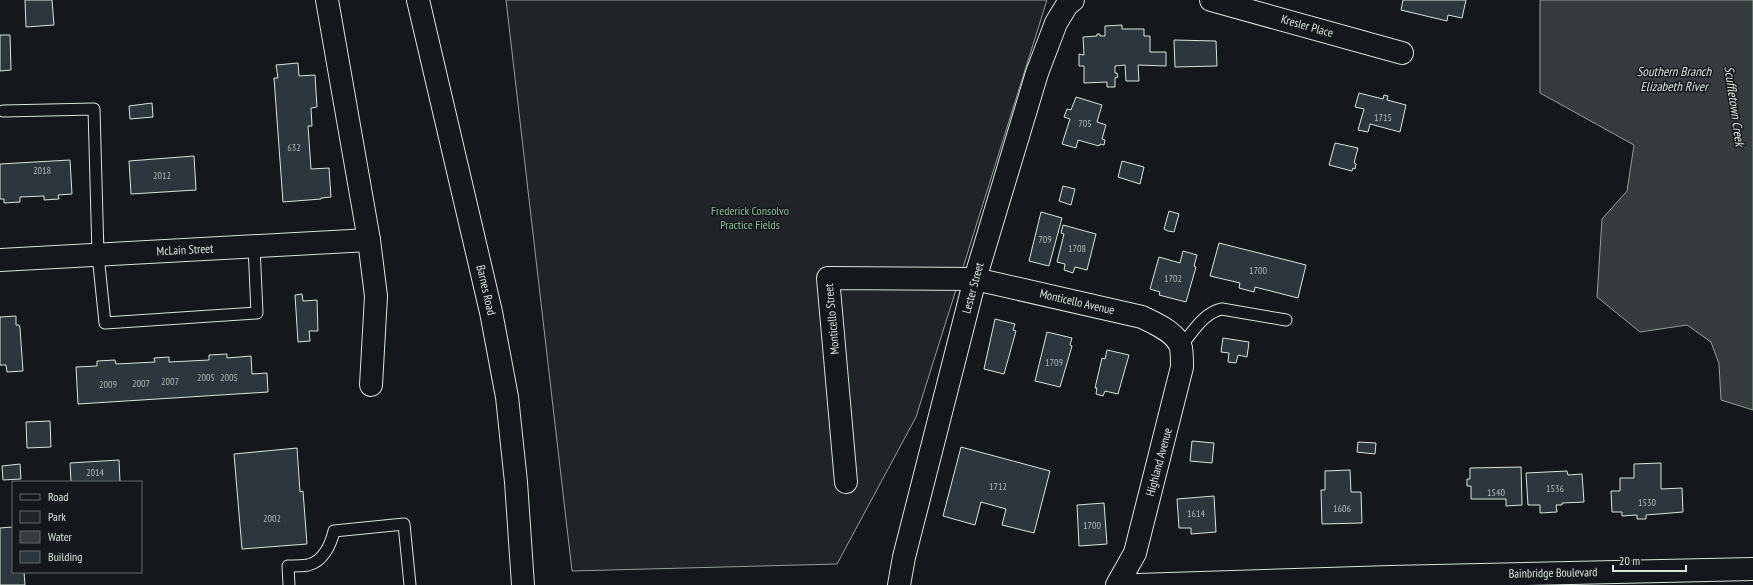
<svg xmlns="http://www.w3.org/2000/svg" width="1753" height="585" viewBox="0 0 1753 585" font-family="'PT Sans Narrow',sans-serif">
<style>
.green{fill:#202428;stroke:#939e99}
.water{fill:#363b3e;stroke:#939e99}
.building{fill:#2c363c;stroke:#d8e6dc}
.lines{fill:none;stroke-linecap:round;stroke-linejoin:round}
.service-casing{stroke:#d8e6dc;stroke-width:13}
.minor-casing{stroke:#d8e6dc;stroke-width:24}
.primary-casing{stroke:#d8e6dc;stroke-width:24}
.service{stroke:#14181c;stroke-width:11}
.minor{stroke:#14181c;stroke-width:22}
.primary{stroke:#14181c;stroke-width:22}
.labels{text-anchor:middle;stroke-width:3;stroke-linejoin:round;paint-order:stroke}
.number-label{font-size:10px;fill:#adbab4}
.street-label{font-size:12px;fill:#d8e6dc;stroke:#14181c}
.park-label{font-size:12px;fill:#8ac095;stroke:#14181c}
.water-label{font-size:13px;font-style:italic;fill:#d8e6dc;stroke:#14181c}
</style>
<rect width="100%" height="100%" fill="#14181c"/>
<path class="green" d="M506,0h541l-131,417 -79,147 -265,7z"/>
<path class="water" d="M1540,0h213v410l-32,-10 -2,-36 -8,-22 -24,-17 -47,7 -43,-35 5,-78 25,-28 7,-46 -94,-52z"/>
<g class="building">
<path d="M25,0h27l2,25 -28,2z"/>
<path d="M1403,0h63l-4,18 -14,-3 -1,6 -46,-11z"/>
<path d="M1122,25v4h22v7h6v16h16v14l-28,-1 1,16h-13l-1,-16 -10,1v7h2l1,4 -3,1v9h-8v-5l-23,1v-17h-5v-12l5,1 -1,-18 14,-1v-2h3v2h5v-10z"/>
<path d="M0,35h10l1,35 -11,1z"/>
<path d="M1174,40l42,1 1,25 -42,1z"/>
<path d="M298,63l1,13 16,-1 2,32 -6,1 1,18h-4l3,43 18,-1 2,29 -10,1v1l-38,3 -9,-124h4l-2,-13z"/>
<path d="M1359,93l24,6 1,-4 4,1 -1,4 19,5 -6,27 -30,-8 -2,8 -10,-2 6,-21 -9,-2z"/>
<path d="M1076,97l26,8 -5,17 9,3 -4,14 3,1 -1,5 -4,-1 -1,2 -21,-6 -2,8 -14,-4 8,-25 -6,-2 3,-8 4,1z"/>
<path d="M152,103l1,14 -23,2 -1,-13z"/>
<path d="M1335,143l23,5 -4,15 2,1 -1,5 -2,-1 -1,3 -23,-6z"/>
<path d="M194,156l2,34 -65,4 -2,-33z"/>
<path d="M70,160l2,34 -14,1 1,4 -15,1v-4l-24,1v5l-16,1v-4h-4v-35z"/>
<path d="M1122,161l22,6 -4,17 -22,-7z"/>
<path d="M1063,186l12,3 -4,16 -12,-4z"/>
<path d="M1169,211l10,3 -5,18 -6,-1 -4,-2z"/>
<path d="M1041,212l21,6 -13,48 -20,-5z"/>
<path d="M1063,225l33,9 -9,36 -12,-3 -2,6 -9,-3 1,-6 -8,-2 7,-28 -3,-1z"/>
<path d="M1219,243l87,22 -8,33 -43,-11 -1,5 -15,-4 1,-5 -30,-7z"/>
<path d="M1183,251l14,4 -3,11 2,1 -10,35 -27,-7 1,-3 -10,-3 9,-32 21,6z"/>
<path d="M302,294l1,7 14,-1 1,31h-9l1,10 -12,1 -3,-47z"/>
<path d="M16,316v9h3l1,3 3,43 -16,1 -1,-7h-6v-48z"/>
<path d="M995,319l20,5 -2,6 3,1 -12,43 -20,-5z"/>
<path d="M1047,332l25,6 -2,7 2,1 -12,41 -25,-6z"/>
<path d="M1223,338l26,4 -2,15 -9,-2 -2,8 -8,-1 1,-9 -8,-1z"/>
<path d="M1107,350l22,5 -11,39 -13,-3 -2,5 -7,-2 1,-6h-2l7,-30 3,1z"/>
<path d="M227,354v4l24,-2 1,18 15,-1 1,19 -190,12 -2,-37 21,-1v-5l18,-1 1,4 39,-2 -1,-4 15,-1v5l40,-2v-5z"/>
<path d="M50,421l1,26 -24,1 -1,-26z"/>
<path d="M1192,441l22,2 -2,20 -22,-2z"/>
<path d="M1358,442l18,1 -1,11 -18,-2z"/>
<path d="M961,447l89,24 -16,62 -32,-8 4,-16 -25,-7 -6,23 -32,-9z"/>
<path d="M297,448l3,44 3,-1 4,53 -65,5 -8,-95z"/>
<path d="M119,460l1,22h-49l-1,-19z"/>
<path d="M1661,463v26l21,-1 1,24 -37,3v4h-9v-4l-15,1v-4h-10l-1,-21h9v-13h14v-14z"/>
<path d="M20,464l1,15 -18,1 -1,-14z"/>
<path d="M1521,467l1,38 -16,1v-7h-35v-13h-4v-7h3v-11z"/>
<path d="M1350,470l1,22h10l1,31 -40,1 -1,-34h4v-19z"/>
<path d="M1567,471l1,4 14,-1 2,28 -22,1v2h-6l1,7 -17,1v-8h-12l-2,-32z"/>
<path d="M1214,496l2,36 -25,2v-6h-12l-2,-29z"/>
<path d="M1104,503l3,41 -28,2 -2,-41z"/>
<path d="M13,527v45h11l1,13h-25v-57z"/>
</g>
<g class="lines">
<defs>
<g id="service">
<path d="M3,111l91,-2 4,146 7,68 152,-10 -3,-67"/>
<path d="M1181,346c11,-13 23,-34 41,-37l64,11"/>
<path d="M289,585l-1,-19c6,0 13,0 20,-1 15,-3 23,-21 26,-34l70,-7 6,61"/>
</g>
<g id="minor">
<path d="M327,0l42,240 7,56 -5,89"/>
<path d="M418,0l73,312 16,85 9,85 7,103"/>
<path d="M1211,0l191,53"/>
<path d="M0,260l369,-20"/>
<path d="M846,482l-18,-204 147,1 167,38c12,6 35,15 39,31 1,6 1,13 1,19l-47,186 -18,32"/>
<path d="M899,585l5,-28 71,-278 62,-206 19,-50 11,-18 6,-5"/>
</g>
<path id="primary" d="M1137,585l253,-8 363,-8"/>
</defs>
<use href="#service" class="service-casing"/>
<use href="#minor" class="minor-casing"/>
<use href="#primary" class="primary-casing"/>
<use href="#service" class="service"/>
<use href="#minor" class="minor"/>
<use href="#primary" class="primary"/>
</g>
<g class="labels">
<g class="number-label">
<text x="1383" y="121">1715</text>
<text x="1085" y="127">705</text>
<text x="294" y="151">632</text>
<text x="42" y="174">2018</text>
<text x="162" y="179">2012</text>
<text x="1045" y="243">709</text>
<text x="1077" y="252">1708</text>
<text x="1258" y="274">1700</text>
<text x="1173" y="282">1702</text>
<text x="1054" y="366">1709</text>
<text x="206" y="381">2005</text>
<text x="229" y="381">2005</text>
<text x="170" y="385">2007</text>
<text x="141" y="387">2007</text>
<text x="108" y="388">2009</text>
<text x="95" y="476">2014</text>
<text x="998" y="490">1712</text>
<text x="1555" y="492">1536</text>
<text x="1496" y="496">1540</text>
<text x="1647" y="506">1530</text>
<text x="1342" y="512">1606</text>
<text x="1196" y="517">1614</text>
<text x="272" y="522">2002</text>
<text x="1092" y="529">1700</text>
</g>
<g class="street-label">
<text transform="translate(1307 26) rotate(16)" y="4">Kresler Place</text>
<text transform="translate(185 250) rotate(-3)" y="4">McLain Street</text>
<text transform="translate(973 288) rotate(-75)" y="4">Lester Street</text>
<text transform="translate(486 290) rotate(77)" y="4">Barnes Road</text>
<text transform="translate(1077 302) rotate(13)" y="4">Monticello Avenue</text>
<text transform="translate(832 319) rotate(-95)" y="4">Monticello Street</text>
<text transform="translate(1159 462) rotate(-75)" y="4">Highland Avenue</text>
<text transform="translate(1553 573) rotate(-1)" y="4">Bainbridge Boulevard</text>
</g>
<g class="park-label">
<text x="750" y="215">Frederick Consolvo<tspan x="750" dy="14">Practice Fields</tspan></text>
</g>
<g class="water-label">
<text x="1674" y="76">Southern Branch<tspan x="1674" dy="15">Elizabeth River</tspan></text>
<text transform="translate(1735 106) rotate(82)" y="5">Scuffletown Creek</text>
</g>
</g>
<rect x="12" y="481" width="130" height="92" fill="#14181c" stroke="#626a69"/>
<rect x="20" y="494" width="20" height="6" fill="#14181c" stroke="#626a69"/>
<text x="48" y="501" font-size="12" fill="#d8e6dc">Road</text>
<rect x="20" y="511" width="20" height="12" fill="#202428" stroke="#626a69"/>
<text x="48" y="521" font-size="12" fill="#d8e6dc">Park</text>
<rect x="20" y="531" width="20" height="12" fill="#363b3e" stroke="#626a69"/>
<text x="48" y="541" font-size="12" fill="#d8e6dc">Water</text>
<rect x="20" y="551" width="20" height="12" fill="#2c363c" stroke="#626a69"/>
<text x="48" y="561" font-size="12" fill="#d8e6dc">Building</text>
<path d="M1613 565v6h73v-6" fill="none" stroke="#d8e6dc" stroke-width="2"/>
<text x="1619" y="565" font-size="12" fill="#d8e6dc" stroke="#14181c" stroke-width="3" paint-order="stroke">20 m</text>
</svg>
